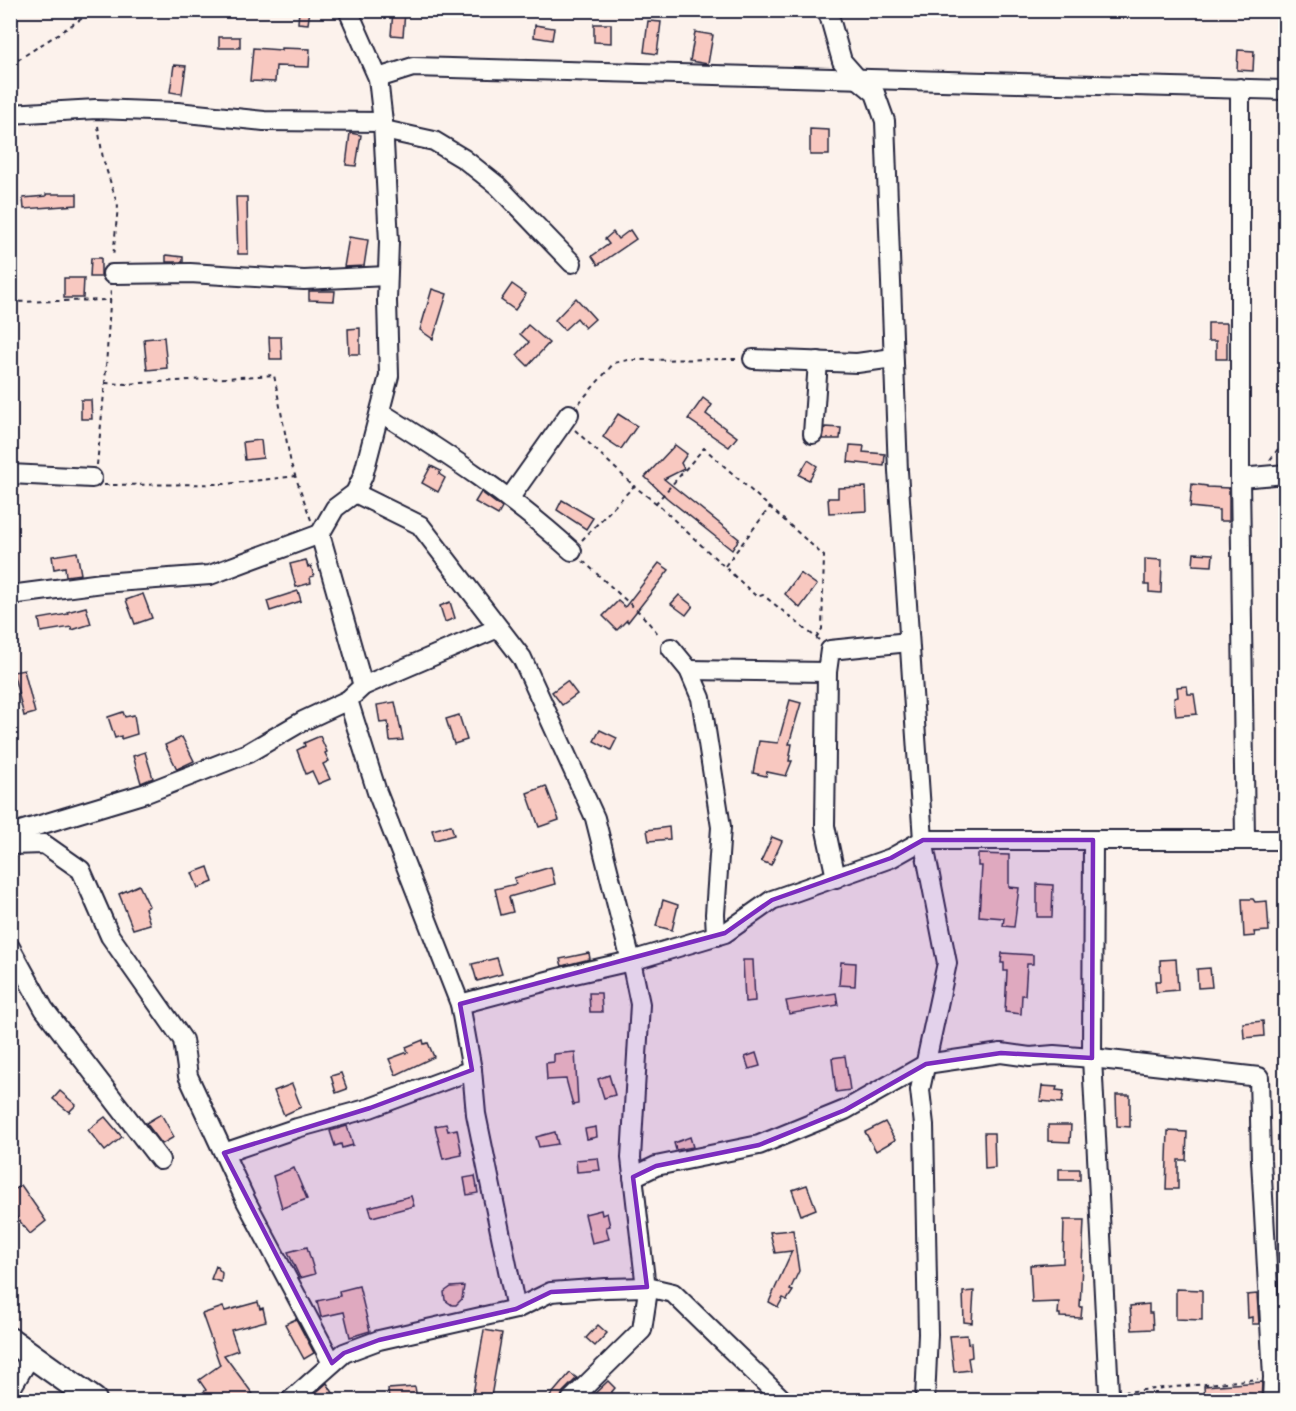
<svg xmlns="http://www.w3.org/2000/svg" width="1296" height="1411" viewBox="0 0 1296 1411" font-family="'Patrick Hand',sans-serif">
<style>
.building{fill:#f8c8c0;stroke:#22223b;stroke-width:1.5}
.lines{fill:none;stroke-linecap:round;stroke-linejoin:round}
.minor-casing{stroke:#22223b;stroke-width:22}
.major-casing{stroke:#22223b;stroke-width:28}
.path{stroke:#22223b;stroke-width:2;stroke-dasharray:4.5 4.5;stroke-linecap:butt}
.minor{stroke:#fdfcf7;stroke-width:18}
.major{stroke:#fdfcf7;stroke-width:24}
.marked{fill:#7b2cbf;fill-opacity:0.2;stroke:#7b2cbf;stroke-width:4.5;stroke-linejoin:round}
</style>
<rect width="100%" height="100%" fill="#fcf2ec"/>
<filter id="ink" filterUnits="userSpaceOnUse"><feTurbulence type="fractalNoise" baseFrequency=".0167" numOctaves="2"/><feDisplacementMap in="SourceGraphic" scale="12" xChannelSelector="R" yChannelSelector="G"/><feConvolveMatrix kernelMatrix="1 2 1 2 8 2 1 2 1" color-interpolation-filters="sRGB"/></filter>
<g filter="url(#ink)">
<g class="building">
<path d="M299,10h11l-2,14 -10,-1z"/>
<path d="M393,11l12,1 -2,24 -12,-1z"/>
<path d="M648,21l13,1 -4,32 -13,-2z"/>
<path d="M594,24h17v19l-17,-1z"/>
<path d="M535,25l19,3 -2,12 -18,-3z"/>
<path d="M695,32l18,3 -5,29 -18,-3z"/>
<rect x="219" y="37" width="21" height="11"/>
<path d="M253,48l28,2v-2l29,1 -1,18 -33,-1 -1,16 -25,-1z"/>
<path d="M1238,50l16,1 -1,20 -16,-1z"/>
<path d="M174,65l12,1 -4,28 -12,-2z"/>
<path d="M810,129l19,1v25h-19z"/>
<path d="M350,133l11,2 -5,31 -10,-1z"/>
<path d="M46,194h31v11l-53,4 -1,-11 23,-2z"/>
<path d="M236,197h11l1,57h-10z"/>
<path d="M630,230l6,9 -38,26 -6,-9 17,-12 -4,-5 8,-7 5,7z"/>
<path d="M349,237l19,3 -4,26 -20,1z"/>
<path d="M166,255l17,2v5h-17z"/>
<path d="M91,258h10v19h-11z"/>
<path d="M64,278h20l-1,20h-19z"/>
<path d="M512,284l14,10 -11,16 -14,-10z"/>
<path d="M432,289l15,5 -14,45 -13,-9z"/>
<path d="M309,291h26l-1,10 -25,-1z"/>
<path d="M576,298l19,21 -10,9 -8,-10 -13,12 -9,-10z"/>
<path d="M1208,323h19v36h-11v-18h-8z"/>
<path d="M528,325l21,18 -21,23 -11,-11 12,-13 -9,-8z"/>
<path d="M360,328v26h-11l-1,-25z"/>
<path d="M164,337l3,31 -20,2 -3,-31z"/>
<path d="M269,337h12l1,22h-12z"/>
<path d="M703,398l9,7 -6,9 31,23 -8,10 -41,-28z"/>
<path d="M81,400h10l1,19h-11z"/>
<path d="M618,414l19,12 -16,23 -18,-12z"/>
<path d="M825,427l16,1 -1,11h-17z"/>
<path d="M261,440l2,18 -18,2 -2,-18z"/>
<path d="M675,445l12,9 -6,9 3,6 -20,10 75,60 -7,11 -65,-52 -22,-21z"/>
<path d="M850,445l14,1 -1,6 22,2 -1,12 -36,-4z"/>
<path d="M808,460l9,6 -8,14 -10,-5z"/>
<path d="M431,466l10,5 -2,3 6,4 -7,14 -16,-9z"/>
<path d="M1192,484l15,2v1l22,1v33h-10v-11l-29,-3z"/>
<path d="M866,487l1,24 -38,2 -1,-15h10v-10z"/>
<path d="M481,492l21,16 -4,7 -23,-13z"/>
<path d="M562,500l31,18 -7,11 -29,-19z"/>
<path d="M77,552l4,22 -15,2 -1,-9 -11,2 -2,-13z"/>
<path d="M1194,553l19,1 -1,12 -19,-1z"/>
<path d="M1145,559l17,1 -1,33 -12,-1v-7h-4z"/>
<path d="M306,560l2,7 3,-1 3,10 -4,1 1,6 -15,4 -6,-23z"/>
<path d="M659,563l10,7 -41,52 -1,-2 -10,10 -14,-14 15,-15 7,6z"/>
<path d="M800,573l17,12 -17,23 -15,-14z"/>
<path d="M298,591l3,10 -31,10 -3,-10z"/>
<path d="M143,594l9,24 -17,6 -9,-24z"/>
<path d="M679,595l14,11 -7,9 -15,-11z"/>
<path d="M450,602l5,16 -10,4 -5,-16z"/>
<path d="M86,607l5,17 -19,6 -1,-3 -30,5 -2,-13 29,-5 -1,-2z"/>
<path d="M24,670l11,43 -11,3 -11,-44z"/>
<path d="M567,681l10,13 -15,11 -10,-13z"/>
<path d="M1187,686l1,8h6l3,20 -21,2 -2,-18 4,-1 -1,-10z"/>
<path d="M790,700l11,3 -12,41h3l-3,17h3l-6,15 -19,-4 -1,4 -13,-3 6,-32 19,2z"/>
<path d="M395,702l8,38 -13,1 -2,-19 -8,1 -3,-18z"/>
<path d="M123,712l2,5 9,-2 3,19 -16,5v-3l-6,2 -7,-21z"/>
<path d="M459,715l8,25 -13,4 -8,-25z"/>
<path d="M600,730l17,8 -6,12 -17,-9z"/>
<path d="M320,736l7,16 -2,1 4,8 -6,3 7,15 -12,5 -6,-13 -6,3 -9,-24 8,-4 -1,-3z"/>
<path d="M182,737l12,24 -17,8 -12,-24z"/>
<path d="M145,752l8,26 -12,5 -8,-27z"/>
<path d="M546,786l13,34 -20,7 -12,-34z"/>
<path d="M451,825l3,10 -19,5 -3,-10z"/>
<path d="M669,827l1,12 -21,2 -2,-11z"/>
<path d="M772,837l10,4 -11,24 -10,-4z"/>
<path d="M978,854l31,1v32l10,1 -5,39 -11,-1 1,-8 -25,-2 3,-50h-4z"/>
<path d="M208,867l5,15 -15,6 -6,-15z"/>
<path d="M551,867l4,17 -46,13 4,15 -12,3 -6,-26 21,-5 -2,-6z"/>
<path d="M1037,884l16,1 -1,32h-15z"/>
<path d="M139,885l10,21 -4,2 5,16 -17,5 -14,-35z"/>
<path d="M1242,899h11l2,3 12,-1 2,30 -15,1 1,4 -11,1z"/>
<path d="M663,900l15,5 -6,25 -16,-4z"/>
<path d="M589,953l1,6 -28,7 -2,-7z"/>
<path d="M1002,953l31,2v9h-6l-2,31h-3l-1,19 -16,-2 2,-41h-3v-8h-3z"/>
<path d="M497,958l5,16 -25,7 -5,-17z"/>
<path d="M1176,959l2,31 -22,2 -1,-11h6l-1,-21z"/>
<path d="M743,960h10l2,41 -10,1z"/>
<path d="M841,962l15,1 -1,23 -16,-1z"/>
<path d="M1210,968l2,19 -14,1 -1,-19z"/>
<path d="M589,993h12l1,19h-12z"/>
<path d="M836,993l2,12 -49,9 -3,-13z"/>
<path d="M1263,1021l1,15 -20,2 -1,-15z"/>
<path d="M423,1040l1,4 4,-1 6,14 -38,18 -7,-16 19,-7 -2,-5z"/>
<path d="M575,1052l3,52 -5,1 -7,-26 -19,1 -1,-17 8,-1v-8z"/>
<path d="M756,1053l4,13 -11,3 -4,-12z"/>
<path d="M845,1056l5,34 -14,2 -4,-34z"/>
<path d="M341,1073l6,16 -11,4 -5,-17z"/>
<path d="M609,1075l6,20 -11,3 -6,-19z"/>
<path d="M292,1084l9,23 -17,8 -10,-24z"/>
<path d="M1042,1086l15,1 -1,3 8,1 -2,12 -22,-2z"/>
<path d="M60,1091l16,14 -7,7 -16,-13z"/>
<path d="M1116,1095h14v32l-13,-1z"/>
<path d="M161,1114l13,23 -12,7 -16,-21z"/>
<path d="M105,1117l17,20 -17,14 -17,-21z"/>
<path d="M885,1122l10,18 -19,11 -11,-19z"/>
<path d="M446,1124l2,7 9,-2 5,26 -19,4 -8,-33z"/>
<path d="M1048,1125h23l-1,17 -22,-1z"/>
<path d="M347,1126l6,19 -11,3 -1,-4 -6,2 -5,-15z"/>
<path d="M596,1127l1,10 -10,2 -2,-10z"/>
<path d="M1168,1131l19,1 -1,28h-8v29h-12z"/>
<path d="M555,1132l3,12 -19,3 -3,-10z"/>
<path d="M984,1133h10l1,35 -10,1z"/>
<path d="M690,1137l3,10 -17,3 -2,-7z"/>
<path d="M598,1158l2,12 -23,2 -1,-12z"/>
<path d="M294,1168l13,31 -25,9 -9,-32z"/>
<rect x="1059" y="1169" width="21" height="11"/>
<path d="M475,1176l3,17 -11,2 -3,-17z"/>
<path d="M21,1185l25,36 -16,13 -20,-25v-16z"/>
<path d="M807,1185l9,24 -15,6 -9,-25z"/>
<path d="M411,1196l3,10 -42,11 -3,-10z"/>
<path d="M601,1210l1,5 5,-2 3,13 -4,1 3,12 -17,4 -7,-29z"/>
<path d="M1064,1220h20l-4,87h2l-1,11 -21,-1v-3h-2l1,-12 -27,1 -2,-38 33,-2z"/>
<path d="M793,1230l6,41 -9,19 3,1 -6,9 -4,-2 -5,9 -9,-5 23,-51 -17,2 -5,-21z"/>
<path d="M307,1247l8,27 -15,4 -12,-26z"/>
<path d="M216,1266l6,7 -1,9 -10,-3z"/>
<path d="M359,1286l11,45 -20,6 -6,-25 -23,5 -4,-16 23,-5 -1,-5z"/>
<path d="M464,1286l-2,13 -6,6h-4l-7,-5 -1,-8 7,-5z"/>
<path d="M1176,1289l26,1v30l-26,-1z"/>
<path d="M974,1291l-2,32 -8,-1 -1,-30z"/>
<path d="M1257,1294l2,30h-7v-7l-4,1 -1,-23z"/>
<path d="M258,1302l2,7 3,-1 3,13 -35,9 7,20 -14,5 34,46h-66l14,-11 -7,-10 21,-15 -18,-51 21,-7 2,4z"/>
<path d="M1149,1304v9h3l1,16 -21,1 -2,-24z"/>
<path d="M296,1319l18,34 -10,6 -19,-35z"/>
<path d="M598,1325l9,8 -12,13 -9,-8z"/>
<path d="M484,1330l18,3 -11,64 -18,-3z"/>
<path d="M967,1335l1,9 3,-1 1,14 -4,1 2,12 -16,2 -4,-36z"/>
<path d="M570,1373l7,5 -14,14 -3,9h-14z"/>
<path d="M608,1381l7,7 -11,13h-17z"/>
<path d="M1262,1382l-1,19h-56l-1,-15z"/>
<path d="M327,1383l11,18h-25l-2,-4z"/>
<path d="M415,1387l2,11 -28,3 -1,-12z"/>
</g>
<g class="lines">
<defs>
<g id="minor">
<path d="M348,10l30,68 5,44 6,120 -2,59 2,75 -26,100 -8,17 -20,15 -15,26 43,152"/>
<path d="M824,10l5,5 13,46 15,17 18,15 10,28 13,350 25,369 24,123 -27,127 4,35 4,209 -3,66"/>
<path d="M378,78l35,-11 873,23"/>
<path d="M1240,88v390l5,362"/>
<path d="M10,114l86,-5 81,3 87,9 119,1"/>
<path d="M384,130l50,11 30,18 34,27 74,77"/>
<path d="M112,274l78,-1 114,7 83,-4"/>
<path d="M753,359l104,4 36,-5"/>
<path d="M380,412c67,42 133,85 192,139"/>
<path d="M813,434l5,-73"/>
<path d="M10,474l82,4"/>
<path d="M1240,478l46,-4"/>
<path d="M355,493l65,32 102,133 73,160 36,143 9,43 -9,154 16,139 -5,33 -71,70"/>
<path d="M509,499l60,-85"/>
<path d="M10,595l92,-12 108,-8 110,-41"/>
<path d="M671,648l18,22 12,28 20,129 -6,87 1,22"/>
<path d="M689,670l138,2 3,-22 79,-8"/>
<path d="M827,672l-2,154 11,52"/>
<path d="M348,700l29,92 83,212 12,66 4,44 40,195"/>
<path d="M10,834l136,-41 102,-40 55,-32 45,-21 15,-14 135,-58"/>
<path d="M1093,840l-1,218 17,335"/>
<path d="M10,845l34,-1 37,26 29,66 73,104 5,36 58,125 86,162"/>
<path d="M10,947l34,62 116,151"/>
<path d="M460,1004l110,-29 61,-14 94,-28 47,-33 119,-42 32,-18h363"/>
<path d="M224,1153l73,-25 73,-20 102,-38"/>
<path d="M633,1177l23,-11 103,-21 86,-35 81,-46 75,-11 29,4 24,-2 38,3 167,19 2,83 12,217 -1,23"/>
<path d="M10,1390l21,-35"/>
<path d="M291,1400l53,-47 35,-13 137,-31 35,-17 55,-4 41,-1 26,6 110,107"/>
</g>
<path id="major" d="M10,1340l84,60"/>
</defs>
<use href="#minor" class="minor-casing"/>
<use href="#major" class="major-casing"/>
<g class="path">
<path d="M10,65l85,-55"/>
<path d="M98,126l5,33 15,47 -5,52"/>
<path d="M10,302l100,-2"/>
<path d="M105,383l21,1 148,-9 17,89 20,56"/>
<path d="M579,403l35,-40 14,-3 110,-1"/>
<path d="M575,430l59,56"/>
<path d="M1270,460l16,-22"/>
<path d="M97,465l8,-82 6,-95"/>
<path d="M104,485l121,-1 71,-8"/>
<path d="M582,540l52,-54 22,17"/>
<path d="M583,561l58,53 19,22"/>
<path d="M725,566l45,-59"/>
<path d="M816,638l6,-9 2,-73 -120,-108 -48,55 101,94 6,-2 56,45"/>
<path d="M1123,1392l135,-13"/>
<path d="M1130,1400v-9"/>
</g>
<use href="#minor" class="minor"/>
<use href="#major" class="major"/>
</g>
</g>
<path class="marked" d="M923,840h170l-1,218 -91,-5 -75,11 -81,46 -86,35 -103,21 -23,11 14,110 -96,5 -35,17 -137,31 -35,13 -12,10 -108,-210 146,-45 102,-38 -12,-66 265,-71 47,-33 119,-42z"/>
<rect width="1296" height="1411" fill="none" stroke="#fdfcf7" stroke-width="36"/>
<rect x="18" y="18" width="1260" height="1375" fill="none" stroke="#22223b" stroke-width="2" filter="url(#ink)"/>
</svg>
